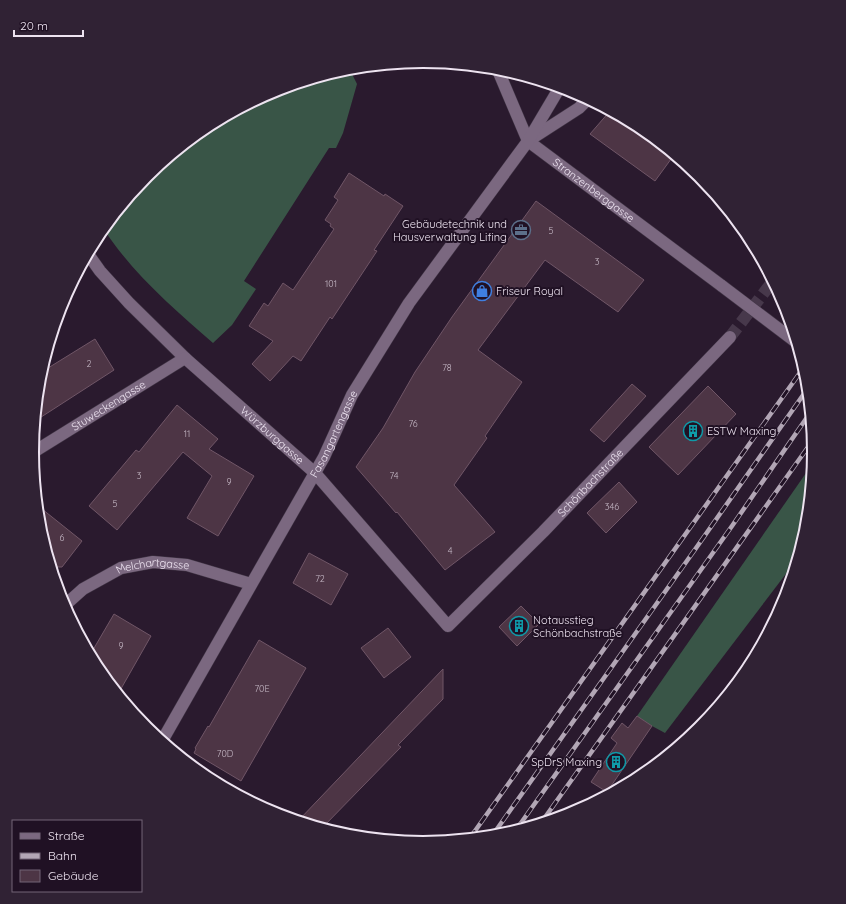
<svg xmlns="http://www.w3.org/2000/svg" width="846" height="904" viewBox="0 0 846 904" font-family="Quicksand,sans-serif">
<style>
.forest{fill:#395547}
.building{fill:#4d3545;stroke:#705667}
.lines{fill:none;stroke-linecap:round;stroke-linejoin:round}
.minor-tunnel{stroke:#47384b;stroke-width:12;stroke-dasharray:12 6;stroke-linecap:butt}
.minor-casing{stroke:#423646;stroke-width:13}
.tertiary-casing{stroke:#423646;stroke-width:13}
.secondary-casing{stroke:#423646;stroke-width:13}
.minor{stroke:#7b6880;stroke-width:12}
.tertiary{stroke:#7b6880;stroke-width:12}
.secondary{stroke:#7b6880;stroke-width:12}
.rail-casing{stroke:#b2a6b5;stroke-width:4.5}
.rail{stroke:#201124;stroke-width:3;stroke-dasharray:9;stroke-linecap:butt}
.secondary-bridge-casing{stroke:#423646;stroke-width:13;stroke-linecap:butt}
.secondary-bridge{stroke:#7b6880;stroke-width:12}
.labels{text-anchor:middle;stroke-width:4;stroke-linejoin:round;paint-order:stroke}
.number-label{font-size:9px;fill:#c5b8c5}
.street-label{font-size:11px;fill:#ede3f0;stroke:#201124}
.poi-label{font-size:11px;fill:#ede3f0;stroke:#201124;text-anchor:start}
.rim{fill:none;stroke:#ede3f0;stroke-width:2}
</style>
<rect width="100%" height="100%" fill="#2a1a2e"/>
<g class="forest">
<path d="M349,68l8,16 -14,49 -7,15h-7l-85,133 12,8 -24,36 -19,18c-40,-35 -81,-70 -110,-115l44,-53 59,-48 68,-36z"/>
<path d="M813,463l-7,66 -8,29 -133,175 -13,-7 -15,-10z"/>
</g>
<g class="building">
<path d="M610,111l30,16 34,28 -19,26 -65,-47z"/>
<path d="M349,173l35,23 1,-2 18,12 -29,44 3,1 -45,68 -2,-2 -29,44 -8,-5 -23,25 -18,-17 21,-23 -24,-15 15,-23 4,3 15,-23 10,7 41,-61 -4,-3 1,-2 -6,-4 13,-20 -4,-3z"/>
<path d="M536,201l108,79 -26,32 -73,-52 -67,90 44,32 -37,54 2,2 -33,47 41,47 -50,38 -48,-58 -1,1 -40,-46 27,-39 32,-56 37,-55z"/>
<path d="M95,339l19,31 -79,51 5,-48z"/>
<path d="M632,384l14,12 -42,46 -14,-12z"/>
<path d="M708,386l28,28 -58,61 -29,-28z"/>
<path d="M177,405l41,34 -9,10 45,27 -36,60 -31,-18 25,-42 -29,-24 -66,78 -28,-24 47,-56 3,2z"/>
<path d="M619,482l18,20 -31,31 -19,-20z"/>
<path d="M37,505l45,36 -20,26h-11l-12,-39z"/>
<path d="M309,553l39,21 -17,31 -38,-22z"/>
<path d="M521,606l18,18 -22,22 -18,-19z"/>
<path d="M114,614l37,22 -33,58 -20,-25 -8,-14z"/>
<path d="M388,628l23,29 -27,21 -23,-30z"/>
<path d="M259,640l47,28 -65,113 -47,-28 2,-4 -1,-1 13,-22 1,1z"/>
<path d="M443,669v30l-45,46 3,2 -79,81 -24,-7z"/>
<path d="M637,716l15,10 -45,66 -16,-10 26,-39 -6,-5 11,-15 6,5z"/>
</g>
<g class="lines">
<path class="minor-tunnel" d="M730,337l43,-56"/>
<defs>
<g id="minor">
<path id="s1" d="M88,254l12,17 29,32 56,55 130,115 133,153 95,-94 187,-195"/>
<path id="s2" d="M32,453l153,-95"/>
<path id="s3" d="M64,606l19,-17 38,-21 32,-6 34,3 64,19"/>
</g>
<path id="tertiary" d="M497,68l31,73"/>
<g id="secondary">
<path d="M531,139l48,-31 9,-9"/>
<path id="s4" d="M528,141l194,145"/>
<path id="s5" d="M162,741l162,-284 28,-62 57,-92 119,-162 32,-54"/>
</g>
</defs>
<use href="#minor" class="minor-casing"/>
<use href="#tertiary" class="tertiary-casing"/>
<use href="#secondary" class="secondary-casing"/>
<use href="#minor" class="minor"/>
<use href="#tertiary" class="tertiary"/>
<use href="#secondary" class="secondary"/>
<defs>
<g id="rail">
<path d="M541,823l272,-383"/>
<path d="M516,830l216,-304 78,-113"/>
<path d="M492,836l209,-295 107,-153"/>
<path d="M470,838l334,-471"/>
</g>
</defs>
<use href="#rail" class="rail-casing"/>
<use href="#rail" class="rail"/>
<defs>
<path id="secondary-bridge" d="M722,286l74,56"/>
</defs>
<use href="#secondary-bridge" class="secondary-bridge-casing"/>
<use href="#secondary-bridge" class="secondary-bridge"/>
</g>
<defs>
<symbol id="office-ring" viewBox="-11 -11 22 22"><circle r="9.5" fill="#201124" stroke="#5c6f8a" stroke-width="1.5"/><path d="M-6-3h4V-5.5h4V-3h4V5H-6ZM-1-4.5V-3h2v-1.5ZM-6 0V1H6V0Z" fill="#5c6f8a"/></symbol>
<symbol id="shop-ring" viewBox="-11 -11 22 22"><circle r="9.5" fill="#201124" stroke="#3f7fe0" stroke-width="1.5"/><path d="M-5-2.5h2.3a2.7 3.5 0 0 1 5.4 0H5L5.5 6h-11ZM-1.5-2.5h3a1.5 2.3 0 0 0-3 0Z" fill="#3f7fe0"/></symbol>
<symbol id="building-ring" viewBox="-11 -11 22 22"><circle r="9.5" fill="#201124" stroke="#0f9aa8" stroke-width="1.5"/><path d="M-4-6H4V6H1V3H-1V6H-4ZM-2.5-4.3h1.7v1.8h-1.7ZM.8-4.3h1.7v1.8H.8ZM-2.5-1h1.7V.8h-1.7ZM.8-1h1.7V.8H.8Z" fill="#0f9aa8"/></symbol>
</defs>
<g fill-rule="evenodd">
<use href="#office-ring" x="510" y="219" width="22" height="22"/>
<use href="#shop-ring" x="471" y="280" width="22" height="22"/>
<use href="#building-ring" x="682" y="420" width="22" height="22"/>
<use href="#building-ring" x="508" y="615" width="22" height="22"/>
<use href="#building-ring" x="605" y="751" width="22" height="22"/>
</g>
<g class="labels">
<g class="number-label">
<text x="551" y="234">5</text>
<text x="597" y="265">3</text>
<text x="331" y="287">101</text>
<text x="89" y="367">2</text>
<text x="447" y="371">78</text>
<text x="413" y="427">76</text>
<text x="187" y="437">11</text>
<text x="139" y="479">3</text>
<text x="394" y="479">74</text>
<text x="229" y="485">9</text>
<text x="115" y="507">5</text>
<text x="612" y="510">346</text>
<text x="62" y="541">6</text>
<text x="450" y="554">4</text>
<text x="320" y="582">72</text>
<text x="121" y="649">9</text>
<text x="262" y="692">70E</text>
<text x="225" y="757">70D</text>
</g>
<g class="street-label">
<text dy="4" stroke="none"><textPath href="#s4" startOffset="82">Stranzenberggasse</textPath></text>
<text dy="4" stroke="none"><textPath href="#s2" startOffset="90">Stuweckengasse</textPath></text>
<text dy="4" stroke="none"><textPath href="#s5" startOffset="352">Fasangartengasse</textPath></text>
<text dy="4" stroke="none"><textPath href="#s1" startOffset="259">Würzburggasse</textPath></text>
<text dy="4" stroke="none"><textPath href="#s1" startOffset="721">Schönbachstraße</textPath></text>
<text dy="4" stroke="none"><textPath href="#s3" startOffset="101">Melchartgasse</textPath></text>
</g>
<g class="poi-label">
<text x="507" y="228" text-anchor="end">Gebäudetechnik und<tspan x="507" dy="13">Hausverwaltung Lifing</tspan></text>
<text x="496" y="295">Friseur Royal</text>
<text x="707" y="435">ESTW Maxing</text>
<text x="533" y="624">Notausstieg<tspan x="533" dy="13">Schönbachstraße</tspan></text>
<text x="602" y="766" text-anchor="end">SpDrS Maxing</text>
</g>
</g>
<path d="M0 0H846V904H0ZM39 452a384 384 0 1 1 768 0a384 384 0 1 1-768 0Z" fill="#302234" fill-rule="evenodd"/>
<path class="rim" d="M39 452a384 384 0 1 1 768 0a384 384 0 1 1-768 0Z"/>
<rect x="12" y="820" width="130" height="72" fill="#201124" stroke="#726576"/>
<rect x="20" y="833" width="20" height="6" fill="#7b6880" stroke="#726576"/>
<text x="48" y="840" font-size="12" fill="#ede3f0">Straße</text>
<rect x="20" y="853" width="20" height="6" fill="#b2a6b5" stroke="#726576"/>
<text x="48" y="860" font-size="12" fill="#ede3f0">Bahn</text>
<rect x="20" y="870" width="20" height="12" fill="#4d3545" stroke="#726576"/>
<text x="48" y="880" font-size="12" fill="#ede3f0">Gebäude</text>
<path d="M14 30v6h69v-6" fill="none" stroke="#ede3f0" stroke-width="2"/>
<text x="20" y="30" font-size="12" fill="#ede3f0" stroke="#201124" stroke-width="3" paint-order="stroke">20 m</text>
</svg>
